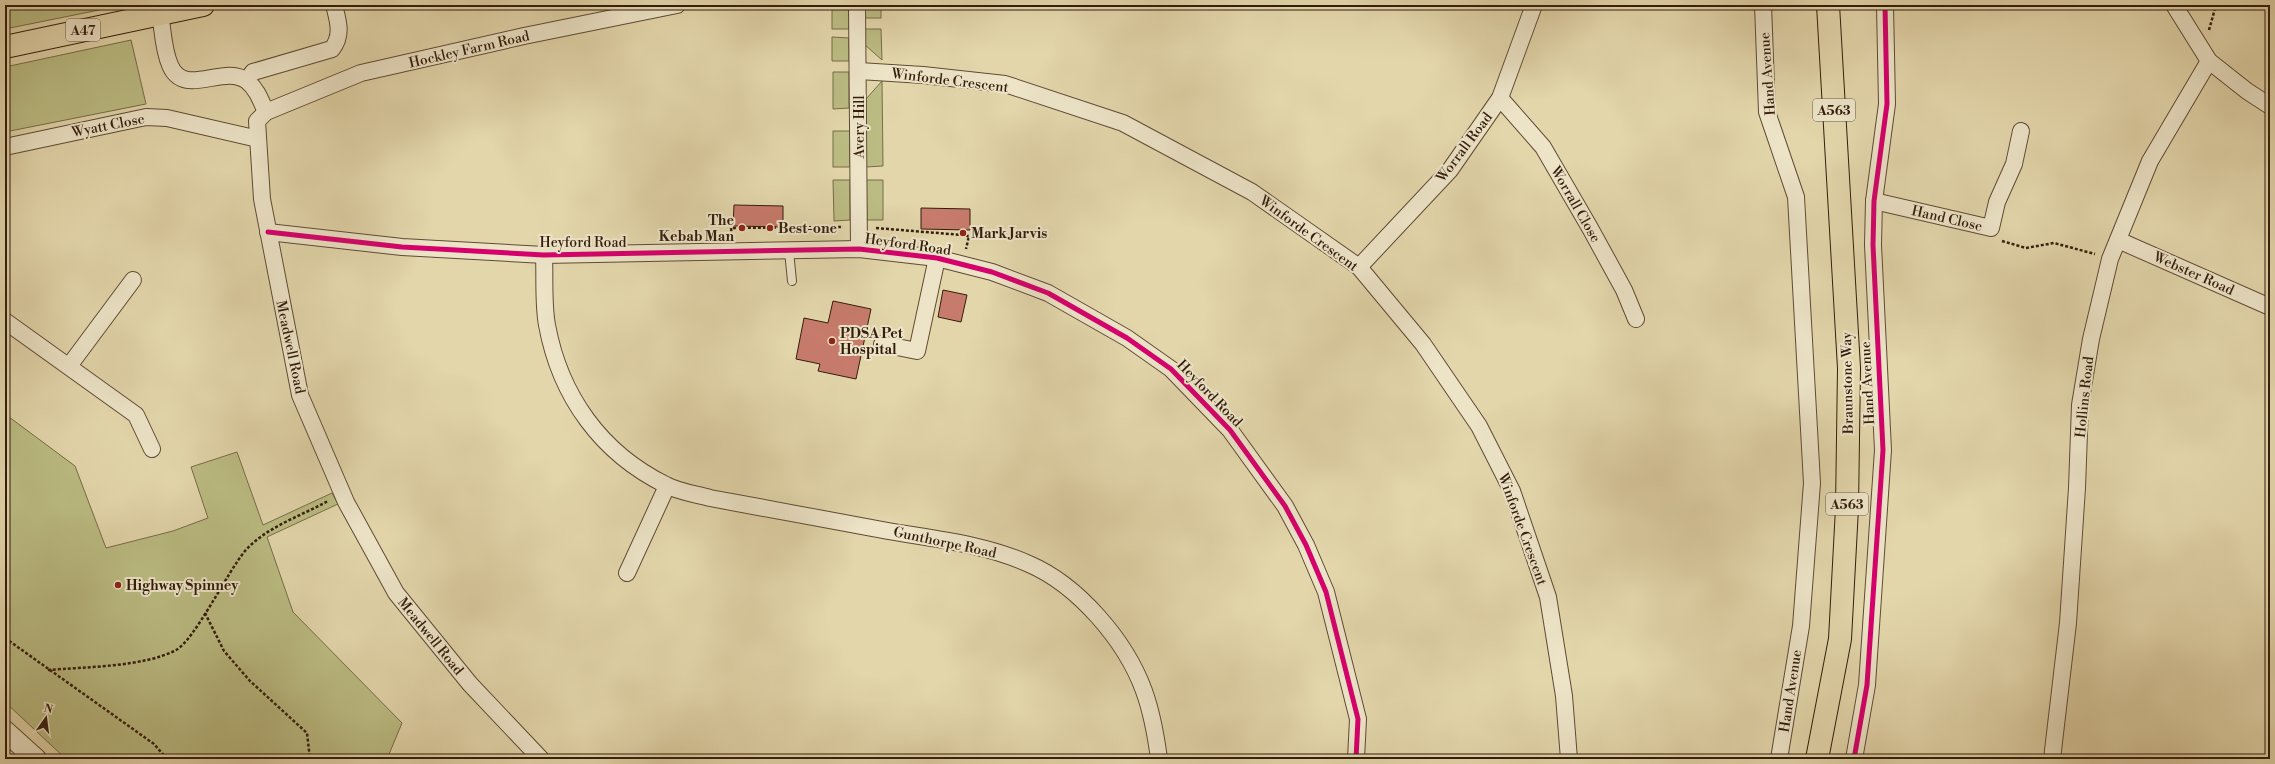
<svg xmlns="http://www.w3.org/2000/svg" width="2275" height="764" viewBox="0 0 2275 764" font-family="'Libre Bodoni',serif">
<style>
.green{fill:#bbbc83;stroke:#776c48}
.building{fill:#c77b6c;stroke:#331d0d}
.lines{fill:none;stroke-linecap:round;stroke-linejoin:round}
.service-casing{stroke:#5f4b34;stroke-width:10}
.minor-casing{stroke:#5f4b34;stroke-width:18}
.tertiary-casing{stroke:#5f4b34;stroke-width:22}
.primary-casing{stroke:#331d0d;stroke-width:24}
.trunk-casing{stroke:#331d0d;stroke-width:24}
.path{stroke:#331d0d;stroke-width:2.5;stroke-dasharray:3 2;stroke-linecap:butt}
.service{stroke:#ede4c8;stroke-width:8}
.minor{stroke:#ede4c8;stroke-width:16}
.tertiary{stroke:#ede4c8;stroke-width:20}
.primary{stroke:#e3d6ab;stroke-width:22}
.trunk{stroke:#e3d6ab;stroke-width:22}
.cycleway-casing{stroke:#ede4c8;stroke-width:8}
.cycleway{stroke:#d6006c;stroke-width:5}
.poi-dot{fill:#8f2418;stroke:#ede4c8;stroke-width:1.5}
.labels{text-anchor:middle;stroke-width:4;stroke-linejoin:round;paint-order:stroke}
.shield{fill:#ede4c8;stroke:#6b5945;stroke-width:1}
.shield-label{font-size:13px;font-weight:bold;fill:#331d0d}
.street-label{font-size:14px;fill:#331d0d;stroke:#ede4c8}
.poi-label{font-size:14px;font-weight:bold;fill:#331d0d;stroke:#ede4c8;text-anchor:start}
</style>
<rect width="100%" height="100%" fill="#e3d6ab"/>
<filter id="stains"><feTurbulence type="fractalNoise" baseFrequency=".005" numOctaves="4"/><feColorMatrix values="0 0 0 0 .2 0 0 0 0 .09 0 0 0 0 .02 0 0 0 .5 -.17"/></filter>
<radialGradient id="worn" r=".72"><stop offset=".6" stop-color="#630" stop-opacity="0"/><stop offset="1" stop-color="#630" stop-opacity=".3"/></radialGradient>
<g class="green">
<path d="M5,5h119l-119,24z"/>
<rect x="832" y="5" width="17" height="24"/>
<rect x="865" y="5" width="16" height="13"/>
<path d="M865,29h16l1,31 -17,-15z"/>
<path d="M832,37l17,1v23h-17z"/>
<path d="M131,40l15,64 -141,28v-65z"/>
<path d="M833,72h16v36l-16,1z"/>
<path d="M882,81l1,85 -17,1v-68z"/>
<rect x="833" y="131" width="17" height="36"/>
<path d="M833,180h17v40l-16,1z"/>
<path d="M866,180h17v40h-16z"/>
<path d="M5,414l70,52 31,82 67,-17 35,-13 -17,-51 46,-15 26,73 69,-32 6,11 -71,33 26,75 109,111 -15,36h-321l-61,-57z"/>
</g>
<g class="building">
<path d="M734,205l49,1v21l-50,-1z"/>
<path d="M921,208l49,1v21l-49,-1z"/>
<path d="M943,290l24,5 -6,27 -23,-5z"/>
<path d="M833,301l38,8 -15,70 -38,-8 2,-7 -24,-5 8,-41 24,5z"/>
</g>
<g class="lines">
<defs>
<path id="service" d="M789,251l3,30"/>
<g id="minor">
<path d="M857,5l2,244"/>
<path d="M1763,5l4,107 29,85 16,286 -11,143 -22,133"/>
<path d="M2174,5l35,56 38,30 23,15"/>
<path d="M160,14c3,16 3,35 10,51 14,34 54,-2 77,16 10,8 14,20 19,31"/>
<path d="M859,71l64,4 82,9 118,39 129,69 107,75 64,77 56,82 33,65 36,106 16,99 5,63"/>
<path d="M247,80l6,-8 79,-23c11,-14 6,-28 2,-44"/>
<path d="M1500,98l43,49 47,81 34,62 12,29"/>
<path d="M5,147l141,-30 21,1 91,21"/>
<path d="M1874,201l117,27 6,-26 17,-38 7,-33"/>
<path d="M268,232l134,15 142,8 315,-6 78,9 55,14 56,21 79,45 44,31 59,61 55,76 21,39 20,47 32,127 -2,40"/>
<path d="M2118,240l152,67"/>
<path d="M544,255c1,23 -1,48 3,70 13,71 54,128 119,160 13,7 30,9 44,13 59,11 119,22 178,33 47,8 97,13 141,33 49,21 97,77 115,127 8,22 12,45 15,68"/>
<path d="M1359,267l91,-97 50,-72 34,-93"/>
<path d="M5,321l131,94 16,34"/>
<path d="M882,344l35,7 20,-93"/>
<path d="M69,366l64,-86"/>
<path d="M627,573l40,-87"/>
<path d="M541,759l-71,-75 -74,-91 -50,-91 -46,-107 -38,-196 -5,-78 9,-9 95,-39 163,-37 153,-31"/>
<path d="M1854,759l13,-74 16,-235 -10,-205 1,-44 13,-97 -2,-99"/>
<path d="M2052,759l16,-136 9,-135 3,-83 11,-66 19,-80 40,-98 59,-100"/>
</g>
<path id="tertiary" d="M5,731l31,28"/>
<path id="primary" d="M5,47l198,-42"/>
<path id="trunk" d="M1817,759l23,-120 7,-131 2,-140 -21,-363"/>
</defs>
<use href="#service" class="service-casing"/>
<use href="#minor" class="minor-casing"/>
<use href="#tertiary" class="tertiary-casing"/>
<use href="#primary" class="primary-casing"/>
<use href="#trunk" class="trunk-casing"/>
<g class="path">
<path d="M2209,30l7,-25"/>
<path d="M876,228l86,7 7,1 -3,13"/>
<path d="M732,236l-1,-8 112,-1"/>
<path d="M2002,241l24,7 28,-5 41,11"/>
<path d="M205,613l19,38 26,30 57,52 3,26"/>
<path d="M5,638l149,106 13,15"/>
<path d="M48,670c36,-3 96,-3 128,-20 18,-9 52,-79 69,-99 21,-24 56,-35 83,-50"/>
</g>
<use href="#service" class="service"/>
<use href="#minor" class="minor"/>
<use href="#tertiary" class="tertiary"/>
<use href="#primary" class="primary"/>
<use href="#trunk" class="trunk"/>
<defs>
<g id="cycleway">
<path d="M268,232l134,15 142,8 315,-6 78,9 55,14 56,21 79,45 44,31 59,61 55,76 21,39 20,47 32,127 -2,40"/>
<path d="M1854,759l13,-74 16,-235 -10,-205 1,-44 13,-97 -2,-99"/>
</g>
</defs>
<use href="#cycleway" class="cycleway-casing"/>
<use href="#cycleway" class="cycleway"/>
</g>
<g class="poi-dot">
<circle cx="742" cy="228" r="4"/>
<circle cx="770" cy="228" r="4"/>
<circle cx="963" cy="233" r="4"/>
<circle cx="832" cy="341" r="4"/>
<circle cx="118" cy="585" r="4"/>
</g>
<g class="labels">
<g class="shield">
<rect x="66" y="19" width="34" height="22" rx="3"/>
<rect x="1813" y="99" width="42" height="22" rx="3"/>
<rect x="1826" y="493" width="42" height="22" rx="3"/>
</g>
<g class="shield-label">
<text x="83" y="35">A47</text>
<text x="1834" y="115">A563</text>
<text x="1847" y="509">A563</text>
</g>
<g class="street-label">
<text transform="translate(469 49) rotate(-13)" y="5">Hockley Farm Road</text>
<text transform="translate(1767 74) rotate(-94)" y="5">Hand Avenue</text>
<text transform="translate(950 80) rotate(7)" y="5">Winforde Crescent</text>
<text transform="translate(108 125) rotate(-11)" y="5">Wyatt Close</text>
<text transform="translate(859 127) rotate(-90)" y="5">Avery Hill</text>
<text transform="translate(1464 147) rotate(-53)" y="5">Worrall Road</text>
<text transform="translate(1576 204) rotate(60)" y="5">Worrall Close</text>
<text transform="translate(1947 218) rotate(13)" y="5">Hand Close</text>
<text transform="translate(1309 233) rotate(36)" y="5">Winforde Crescent</text>
<text x="583" y="247">Heyford Road</text>
<text transform="translate(908 244) rotate(8)" y="5">Heyford Road</text>
<text transform="translate(2194 273) rotate(24)" y="5">Webster Road</text>
<text transform="translate(291 347) rotate(78)" y="5">Meadwell Road</text>
<text transform="translate(1847 383) rotate(-91)" y="5">Braunstone Way</text>
<text transform="translate(1867 383) rotate(-93)" y="5">Hand Avenue</text>
<text transform="translate(1210 393) rotate(46)" y="5">Heyford Road</text>
<text transform="translate(2084 397) rotate(-84)" y="5">Hollins Road</text>
<text transform="translate(1523 529) rotate(70)" y="5">Winforde Crescent</text>
<text transform="translate(945 542) rotate(12)" y="5">Gunthorpe Road</text>
<text transform="translate(431 636) rotate(51)" y="5">Meadwell Road</text>
<text transform="translate(1790 691) rotate(-81)" y="5">Hand Avenue</text>
</g>
<g class="poi-label">
<text x="734" y="225" text-anchor="end">The<tspan x="734" dy="16">Kebab Man</tspan></text>
<text x="778" y="233">Best-one</text>
<text x="971" y="238">Mark Jarvis</text>
<text x="840" y="338">PDSA Pet<tspan x="840" dy="16">Hospital</tspan></text>
<text x="126" y="590">Highway Spinney</text>
</g>
</g>
<rect width="2275" height="764" fill="none" stroke="#e3d6ab" stroke-width="20"/>
<rect x="6" y="6" width="2263" height="752" fill="none" stroke="#331d0d" stroke-width="2"/>
<rect x="10" y="10" width="2255" height="744" fill="none" stroke="#331d0d"/>
<g transform="translate(46 718) rotate(14)" stroke="#ede4c8" stroke-width="3" paint-order="stroke">
<path d="M0-3L7 15L0 10L-7 15Z" fill="#331d0d"/>
<text y="-6" font-size="11" font-weight="bold" text-anchor="middle" fill="#331d0d">N</text>
</g>
<rect width="100%" height="100%" filter="url(#stains)"/>
<rect width="100%" height="100%" fill="url(#worn)"/>
</svg>
